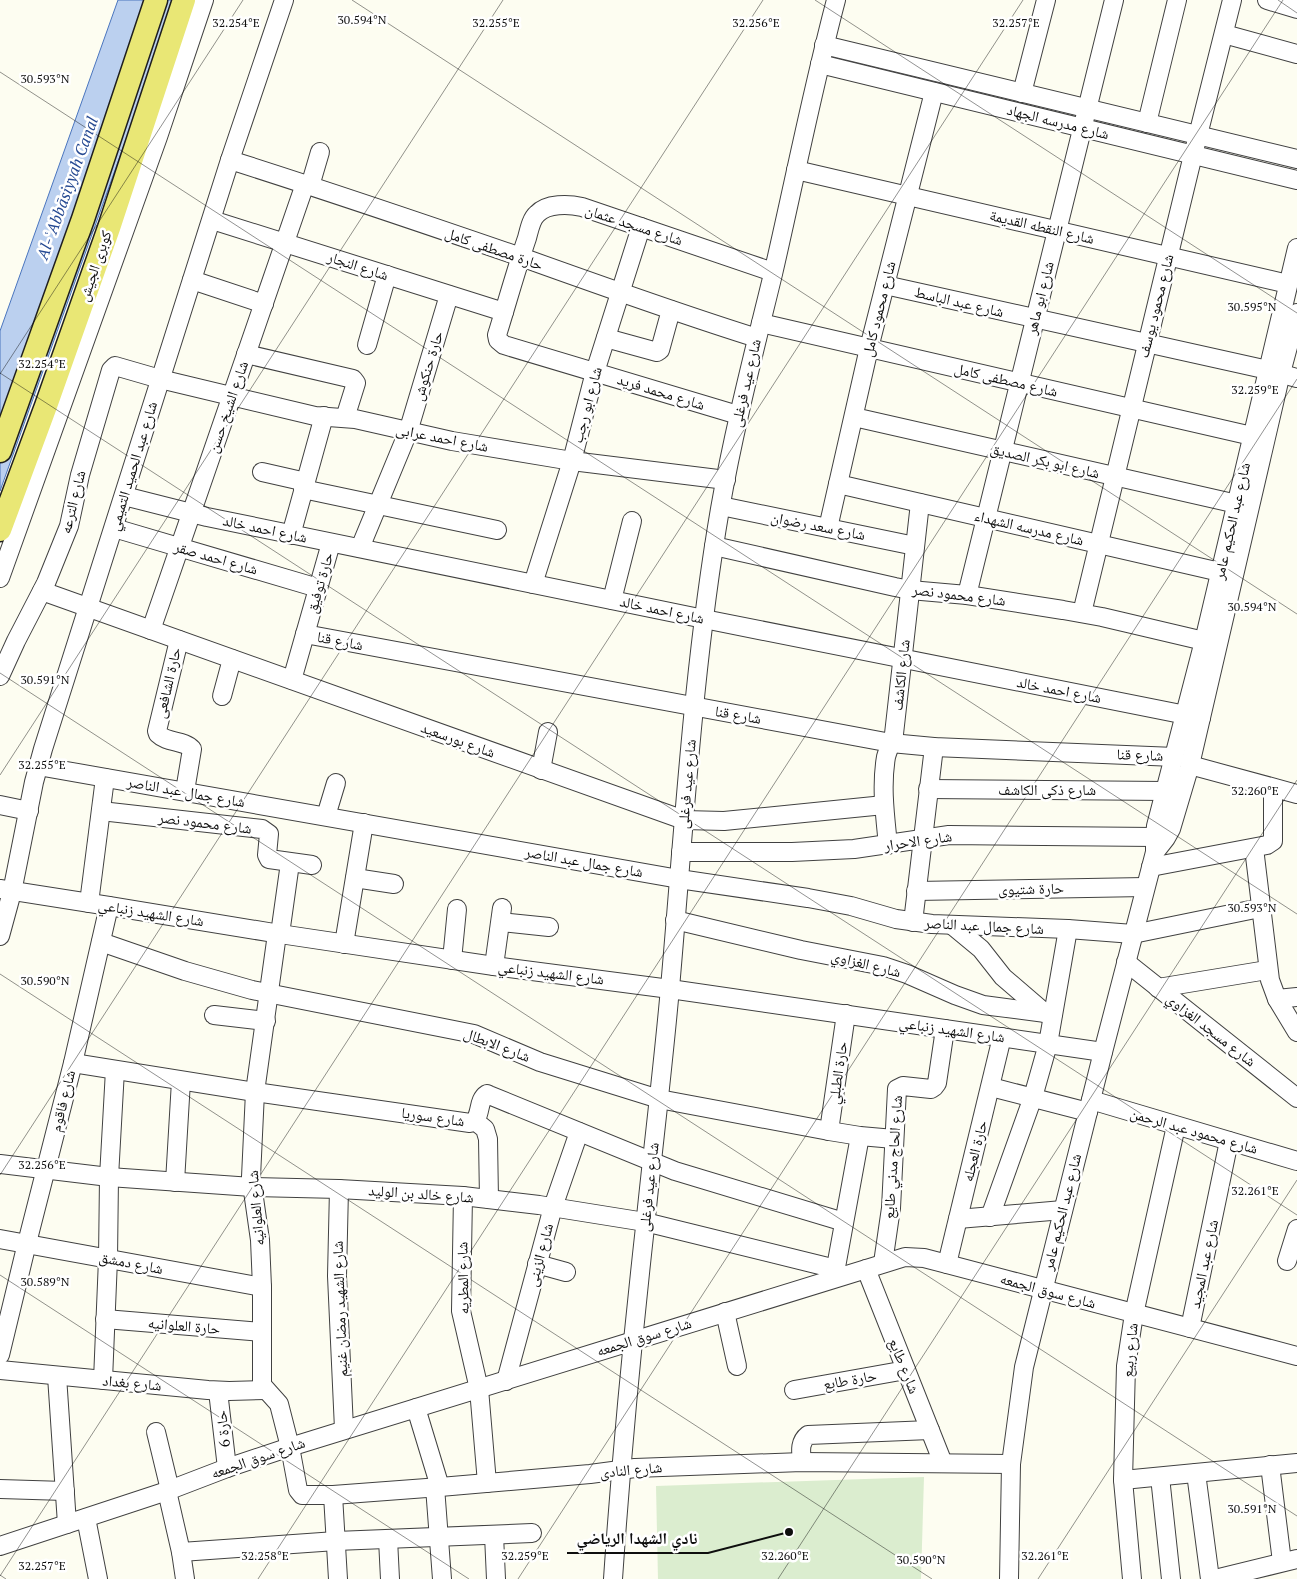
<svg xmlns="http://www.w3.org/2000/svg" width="1297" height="1579" viewBox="0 0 1297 1579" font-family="'PT Serif','Noto Naskh Arabic',serif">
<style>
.pitch{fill:#dbedcf}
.water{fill:#bbd0ef;stroke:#4a75be}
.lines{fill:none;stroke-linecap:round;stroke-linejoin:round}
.minor-casing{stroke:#414141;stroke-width:20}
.major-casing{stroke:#1f1f1f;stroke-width:25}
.minor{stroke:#fff;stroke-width:18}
.major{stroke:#e9e775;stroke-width:22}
.ticks{fill:none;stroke:#0e0e0e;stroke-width:1;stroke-opacity:0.45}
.labels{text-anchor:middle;stroke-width:5;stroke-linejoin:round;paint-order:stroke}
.street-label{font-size:15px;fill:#0e0e0e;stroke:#fff}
.water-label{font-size:16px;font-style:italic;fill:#254992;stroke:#fff}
.ticks-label{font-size:12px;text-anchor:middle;fill:#0e0e0e;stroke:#fff;stroke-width:5;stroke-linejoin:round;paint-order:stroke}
.leader{fill:none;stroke:#0e0e0e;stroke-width:2}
.callout-dot{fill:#0e0e0e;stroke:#fff;stroke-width:2}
.callout-label{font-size:16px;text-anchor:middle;font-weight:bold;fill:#0e0e0e;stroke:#fff;stroke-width:5;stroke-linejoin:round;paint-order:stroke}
</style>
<rect width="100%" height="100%" fill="#fdfdf1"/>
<path class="pitch" d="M924,1477l-3,102h-263l-2,-93z"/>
<path class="water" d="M118,0h58l-176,491v-160z"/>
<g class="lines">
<defs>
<g id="minor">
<path d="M1267,0l30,9"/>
<path d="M1224,34l73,20"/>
<path d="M824,45l473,114"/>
<path d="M820,64l477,116"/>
<path d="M1022,93l24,-93"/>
<path d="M1147,123l30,-123"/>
<path d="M230,160c98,31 195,64 291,97 78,28 156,56 236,81"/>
<path d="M796,170l492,114"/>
<path d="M310,186l10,-34"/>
<path d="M212,220l292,92"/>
<path d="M192,280l72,24"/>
<path d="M885,285l383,85 29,8"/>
<path d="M761,323l491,113"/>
<path d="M606,338l51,14 3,-2 11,-40"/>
<path d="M367,345l20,-70"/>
<path d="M246,354l107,25 3,4 -11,35"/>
<path d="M738,415l-234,-70 -6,-5 -1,-5c10,-32 19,-65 30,-97 2,-7 4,-19 10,-24 10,-11 32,-10 45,-7l191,65"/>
<path d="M854,417l383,87"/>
<path d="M262,472l44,10"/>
<path d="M838,484l382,88"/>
<path d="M303,489l194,41"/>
<path d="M124,496l83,21 497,102 497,99"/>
<path d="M721,506l194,40"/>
<path d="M114,528l204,60"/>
<path d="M828,528l41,-180 65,-256"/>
<path d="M291,535l33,-119"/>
<path d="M714,546l181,41 15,3 57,5 96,15 39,7 102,24"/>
<path d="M360,548l48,-116 41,-137"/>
<path d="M0,578l158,-441 46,-137"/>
<path d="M533,584l39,-123 23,-89 46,-145"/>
<path d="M42,591l642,229 40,1 160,-16"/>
<path d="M967,595l147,-595"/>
<path d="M612,600l20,-79"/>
<path d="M1082,613l111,-458 39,-155"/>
<path d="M151,630l154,-446"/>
<path d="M305,634l586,109 43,4 241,10"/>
<path d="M179,640l-22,91 1,3c9,9 26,6 34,15l-7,42"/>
<path d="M0,676l16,-35 30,-58 23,-57 11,-51 31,-105 4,-4 45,13 155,37 40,3 97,22 120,20 154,19"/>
<path d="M292,680l39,-137"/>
<path d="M222,696l10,-37"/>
<path d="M1190,765l107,29"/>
<path d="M38,766l641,113 129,19 43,8 45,13 36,5 136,5 65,5 127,-26"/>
<path d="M541,770l7,-38"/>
<path d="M928,789l238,2"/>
<path d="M0,805l29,6"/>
<path d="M101,811l161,18 7,5 -2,21 2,4 43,6"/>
<path d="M326,816l10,-33"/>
<path d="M888,845c-3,-30 -7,-59 -2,-88 2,-8 6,-15 8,-23l26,-231"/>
<path d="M1254,848l16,132 7,19 20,33"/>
<path d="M681,852h111l62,-3 95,-14 206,2"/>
<path d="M1155,852l11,-14 5,-9 19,-64 91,-392 16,-60"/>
<path d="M1151,867l116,-22 6,-4v-53"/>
<path d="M355,878l39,6"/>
<path d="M0,889l109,17 171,28 214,32 176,23 433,63"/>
<path d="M916,891l229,-4"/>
<path d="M89,903l16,-125"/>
<path d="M675,920l126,30 82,16 24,8 48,21 28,10 70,9"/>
<path d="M501,922l48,5"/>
<path d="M913,922l21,-175"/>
<path d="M952,925l29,24 22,28 42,36"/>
<path d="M277,934l-22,158 -4,85 9,63 2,47v98l17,19 11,43 8,43 4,5h31l107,-8 150,-13 45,-6 167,-6 209,2"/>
<path d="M280,934l10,-71"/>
<path d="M0,936l12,-44 22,-110 9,-33 187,-589 54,-160"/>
<path d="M101,942l84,29 67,19 222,44 66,28 119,37 170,32 31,5 34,3"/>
<path d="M344,944l20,-121"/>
<path d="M452,960l5,-51"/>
<path d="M1126,962l171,136"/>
<path d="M494,966l8,-58"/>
<path d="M1158,988l109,-18"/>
<path d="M1277,999l20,-2"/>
<path d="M214,1015l52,6"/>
<path d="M73,1063l182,29 215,31c13,-4 6,-22 17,-29l2,1 186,76 169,51"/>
<path d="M991,1087l97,25"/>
<path d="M1091,1100l206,61"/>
<path d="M475,1121l10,8 3,10 1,60"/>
<path d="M829,1131l17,-117"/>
<path d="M0,1164l109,13 143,10 87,2 124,7 76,9 106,17 191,47"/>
<path d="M175,1182l6,-101"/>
<path d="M339,1189l-2,87 7,153"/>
<path d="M463,1196l-2,115 18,78 8,94"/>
<path d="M990,1217l43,-120 15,-53 20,-115"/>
<path d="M958,1219l105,-9"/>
<path d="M0,1239l262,48"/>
<path d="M1287,1261l10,-32"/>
<path d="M883,1263l8,-55 6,-119 6,-3 28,3 3,-2 3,-4 8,-54"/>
<path d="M537,1264l29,8"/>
<path d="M947,1264l55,-227"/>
<path d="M866,1269l77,194"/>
<path d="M834,1278l26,-142"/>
<path d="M725,1312l12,54"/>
<path d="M105,1319l157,13"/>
<path d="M1190,1328l39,-187"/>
<path d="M0,1355l27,-112 46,-180 36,-157"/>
<path d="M0,1370l208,20 21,1 36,-1"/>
<path d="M57,1376l10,148"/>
<path d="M103,1380l5,-121 1,-82 6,-107"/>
<path d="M506,1381l47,-174 26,-75"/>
<path d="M794,1390l112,-20"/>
<path d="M218,1391l9,77"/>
<path d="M416,1408l24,79"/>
<path d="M156,1432l14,58"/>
<path d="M802,1462c-1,-10 -3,-20 6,-27l122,-5"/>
<path d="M1270,1465l12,97"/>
<path d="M1196,1473l14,106"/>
<path d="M1160,1477l11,102"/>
<path d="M1123,1480l174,-17"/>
<path d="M435,1487l7,92"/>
<path d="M0,1489l65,2"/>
<path d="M167,1491l14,61 4,27"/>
<path d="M333,1495l5,84"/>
<path d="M86,1518l12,61"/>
<path d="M494,1535l2,44"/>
<path d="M388,1539l2,40"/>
<path d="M0,1546l167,-55 60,-23 63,-21 615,-190 19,1 373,98"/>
<path d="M181,1552l155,-11 196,-8"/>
<path d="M613,1579c8,-118 19,-235 32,-352 8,-80 18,-159 25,-239 14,-160 23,-321 50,-479 14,-80 34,-157 53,-235 21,-91 39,-183 63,-274"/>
<path d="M1009,1579l2,-115 13,-97 79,-315 52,-200v-15l1,-11 48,-185 93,-393"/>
<path d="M1132,1579l-9,-99 3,-114 8,-52 42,-188"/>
<path d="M1215,1579l82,-20"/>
</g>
<g id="major">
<path d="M0,451l83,-232 73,-219"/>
<path d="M0,530l46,-124 63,-178 75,-228"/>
</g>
</defs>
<use href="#minor" class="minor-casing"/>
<use href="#major" class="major-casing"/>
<use href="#minor" class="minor"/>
<use href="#major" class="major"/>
</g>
<path class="ticks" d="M352,0l945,614M815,0l482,313M1278,0l19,13M0,72l1297,842M0,373l1297,842M0,374l243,-374M0,673l1297,843M0,775l503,-775M0,974l932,605M0,1175l763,-1175M0,1275l469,304M0,1575l6,4M0,1576l1023,-1576M258,1579l1025,-1579M518,1579l779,-1200M778,1579l519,-799M1038,1579l259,-399"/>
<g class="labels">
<g class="street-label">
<text transform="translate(1058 122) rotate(14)" y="5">شارع مدرسه الجهاد</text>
<text transform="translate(634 225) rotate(18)" y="5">شارع مسجد عثمان</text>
<text transform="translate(1042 227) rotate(13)" y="5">شارع النقطه القديمة</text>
<text transform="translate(494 249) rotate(19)" y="5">حارة مصطفى كامل</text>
<text transform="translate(95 266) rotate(-71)" y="5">كوبرى الجيش</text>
<text transform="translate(358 266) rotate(18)" y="5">شارع النجار</text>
<text transform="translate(1040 298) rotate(-76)" y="5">شارع ابو ماهر</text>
<text transform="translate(959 302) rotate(13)" y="5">شارع عبد الباسط</text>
<text transform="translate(1156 306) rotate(-76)" y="5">شارع محمود يوسف</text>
<text transform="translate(879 309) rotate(-76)" y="5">شارع محمود كامل</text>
<text transform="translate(428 366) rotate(-73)" y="5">حارة حنكوش</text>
<text transform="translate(1006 380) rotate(13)" y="5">شارع مصطفى كامل</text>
<text transform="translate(746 383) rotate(-77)" y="5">شارع عيد فرغلى</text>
<text transform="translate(661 392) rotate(17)" y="5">شارع محمد فريد</text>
<text transform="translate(587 405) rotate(-75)" y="5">شارع ابو رجب</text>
<text transform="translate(228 407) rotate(-71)" y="5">شارع الشيخ حسن</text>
<text transform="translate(442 438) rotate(11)" y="5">شارع احمد عرابى</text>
<text transform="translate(1045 461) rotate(13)" y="5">شارع ابو بكر الصديق</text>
<text transform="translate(133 466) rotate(-73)" y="5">شارع عبد الحميد التميمي</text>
<text transform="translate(73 502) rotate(-76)" y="5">شارع الترعه</text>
<text transform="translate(1232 521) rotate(-77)" y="5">شارع عبد الحكيم عامر</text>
<text transform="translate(818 526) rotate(11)" y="5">شارع سعد رضوان</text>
<text transform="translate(1029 528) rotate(13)" y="5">شارع مدرسه الشهداء</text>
<text transform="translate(265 529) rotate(12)" y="5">شارع احمد خالد</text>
<text transform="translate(216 558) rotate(16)" y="5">شارع احمد صقر</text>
<text transform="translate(320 583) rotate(-74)" y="5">حارة توفيق</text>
<text transform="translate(959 595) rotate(7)" y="5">شارع محمود نصر</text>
<text transform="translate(662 610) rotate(12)" y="5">شارع احمد خالد</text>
<text transform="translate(340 641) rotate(11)" y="5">شارع قنا</text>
<text transform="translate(901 675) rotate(-84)" y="5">شارع الكاشف</text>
<text transform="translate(168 683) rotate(-77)" y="5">حارة الشافعى</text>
<text transform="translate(1059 690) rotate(11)" y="5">شارع احمد خالد</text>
<text transform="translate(738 715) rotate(10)" y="5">شارع قنا</text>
<text transform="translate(458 740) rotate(20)" y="5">شارع بورسعيد</text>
<text transform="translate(1140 755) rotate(2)" y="5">شارع قنا</text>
<text transform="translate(687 784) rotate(-85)" y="5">شارع عيد فرغلى</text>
<text x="1047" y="795">شارع ذكى الكاشف</text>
<text transform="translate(186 792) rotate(10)" y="5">شارع جمال عبد الناصر</text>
<text transform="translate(205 823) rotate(7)" y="5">شارع محمود نصر</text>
<text transform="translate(918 841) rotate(-8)" y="5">شارع الاحرار</text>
<text transform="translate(584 862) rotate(10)" y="5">شارع جمال عبد الناصر</text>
<text transform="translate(1031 889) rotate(-1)" y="5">حارة شتيوى</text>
<text transform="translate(151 913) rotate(9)" y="5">شارع الشهيد زنباعي</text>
<text transform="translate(984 926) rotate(3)" y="5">شارع جمال عبد الناصر</text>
<text transform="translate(866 964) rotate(14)" y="5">شارع الغزاوي</text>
<text transform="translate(551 973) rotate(7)" y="5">شارع الشهيد زنباعي</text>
<text transform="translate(952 1030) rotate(8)" y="5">شارع الشهيد زنباعي</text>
<text transform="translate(1211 1030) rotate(38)" y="5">شارع مسجد الغزاوي</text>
<text transform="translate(497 1045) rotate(21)" y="5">شارع الابطال</text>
<text transform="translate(838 1073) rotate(-82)" y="5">حارة الطبلي</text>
<text transform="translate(63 1101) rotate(-76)" y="5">شارع فاقوم</text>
<text transform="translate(433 1117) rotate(8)" y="5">شارع سوريا</text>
<text transform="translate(1194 1131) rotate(16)" y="5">شارع محمود عبد الرحمن</text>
<text transform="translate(975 1151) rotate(-76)" y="5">حارة العجله</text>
<text transform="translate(893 1157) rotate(-86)" y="5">شارع الحاج مدني طايع</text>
<text transform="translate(649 1187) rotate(-84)" y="5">شارع عيد فرغلى</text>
<text transform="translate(421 1194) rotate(4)" y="5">شارع خالد بن الوليد</text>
<text transform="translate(256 1208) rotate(-95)" y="5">شارع العلوانيه</text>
<text transform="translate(1062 1212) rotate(-76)" y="5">شارع عبد الحكيم عامر</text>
<text transform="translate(540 1255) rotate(-75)" y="5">شارع الزينى</text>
<text transform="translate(131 1263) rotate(11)" y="5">شارع دمشق</text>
<text transform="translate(1204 1264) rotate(-78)" y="5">شارع عبد المجيد</text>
<text transform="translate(463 1278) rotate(-91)" y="5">شارع المطريه</text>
<text transform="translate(1048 1291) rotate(15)" y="5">شارع سوق الجمعه</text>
<text transform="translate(340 1309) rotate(-92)" y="5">شارع الشهيد رمضان غنيم</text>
<text transform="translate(184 1326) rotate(5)" y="5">حارة العلوانيه</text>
<text transform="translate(644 1337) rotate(-17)" y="5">شارع سوق الجمعه</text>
<text transform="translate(1130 1350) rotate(-84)" y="5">شارع ربيع</text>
<text transform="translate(904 1366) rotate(68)" y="5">شارع طايع</text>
<text transform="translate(850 1380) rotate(-10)" y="5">حارة طابع</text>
<text transform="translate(132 1383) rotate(5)" y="5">شارع بغداد</text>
<text transform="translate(223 1429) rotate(-96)" y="5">حارة 6</text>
<text transform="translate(258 1458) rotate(-19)" y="5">شارع سوق الجمعه</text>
<text transform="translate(631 1470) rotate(-5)" y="5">شارع النادى</text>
</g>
<g class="water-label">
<text transform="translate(67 188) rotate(-70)" y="6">Al-ʿAbbāsiyyah Canal</text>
</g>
</g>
<g class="ticks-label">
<text x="362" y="24">30.594°N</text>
<text x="496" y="27">32.255°E</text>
<text x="236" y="27">32.254°E</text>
<text x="756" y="27">32.256°E</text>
<text x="1016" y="27">32.257°E</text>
<text x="45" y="83">30.593°N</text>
<text x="1252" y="311">30.595°N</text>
<text x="42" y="368">32.254°E</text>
<text x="1255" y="394">32.259°E</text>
<text x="1252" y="611">30.594°N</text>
<text x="45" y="684">30.591°N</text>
<text x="42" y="769">32.255°E</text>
<text x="1255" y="795">32.260°E</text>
<text x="1252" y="912">30.593°N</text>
<text x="45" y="985">30.590°N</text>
<text x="42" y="1169">32.256°E</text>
<text x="1255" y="1195">32.261°E</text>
<text x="45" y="1286">30.589°N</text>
<text x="1252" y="1513">30.591°N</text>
<text x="265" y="1560">32.258°E</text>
<text x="525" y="1560">32.259°E</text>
<text x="785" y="1560">32.260°E</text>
<text x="1045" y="1560">32.261°E</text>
<text x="921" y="1564">30.590°N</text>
<text x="42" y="1570">32.257°E</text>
</g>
<path class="leader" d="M789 1532L708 1553H567"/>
<circle class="callout-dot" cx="789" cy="1532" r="5"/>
<g class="callout-label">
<text x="637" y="1544">نادي الشهدا الرياضي</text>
</g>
</svg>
